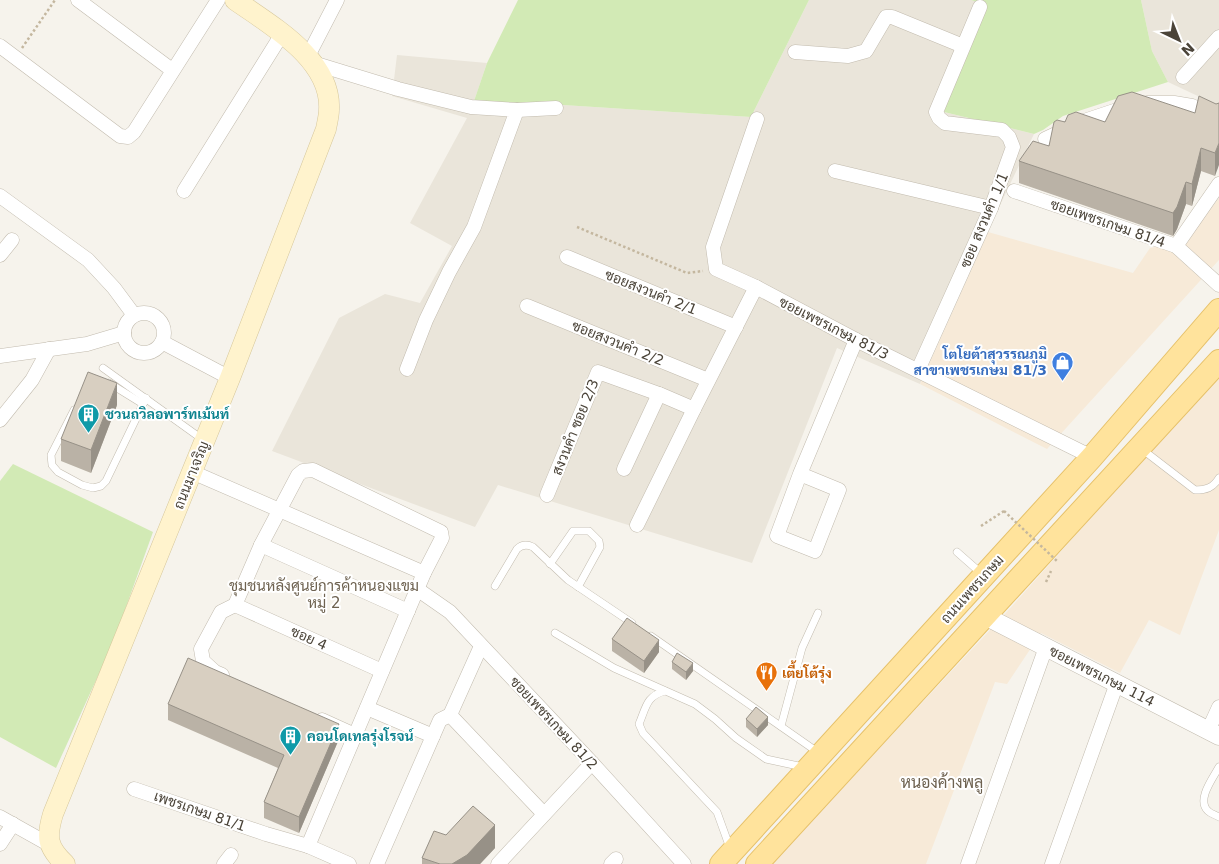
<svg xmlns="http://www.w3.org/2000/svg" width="1219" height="864" viewBox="0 0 1219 864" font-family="'DejaVu Sans',Sarabun,sans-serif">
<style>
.residential{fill:#eae5da}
.commercial{fill:#f7ead8}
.green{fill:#d2eab5}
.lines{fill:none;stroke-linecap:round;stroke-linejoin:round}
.service-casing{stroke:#c2bbae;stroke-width:8}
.minor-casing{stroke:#c2bbae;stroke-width:15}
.tertiary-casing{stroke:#c2bbae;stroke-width:19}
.secondary-casing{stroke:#d6c79b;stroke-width:21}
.primary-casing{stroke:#e6c16a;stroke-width:24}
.path{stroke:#c4b79f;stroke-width:2.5;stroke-dasharray:2.5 2.5;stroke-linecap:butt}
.service{stroke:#fff;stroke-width:7}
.minor{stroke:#fff;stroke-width:14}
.tertiary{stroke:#fff;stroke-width:18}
.secondary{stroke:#fff3cd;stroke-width:20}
.primary{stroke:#ffe39c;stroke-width:22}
.path-bridge{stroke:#c4b79f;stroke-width:2.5;stroke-dasharray:2.5 2.5;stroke-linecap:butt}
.wall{fill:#bab2a6}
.shaded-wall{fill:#979187}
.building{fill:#d8cfc1;stroke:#979187}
.labels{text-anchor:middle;stroke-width:4;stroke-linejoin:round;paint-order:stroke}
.street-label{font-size:14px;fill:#4b4439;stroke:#fff}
.shop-label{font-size:14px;font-weight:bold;fill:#366cbe;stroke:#fff;text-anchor:end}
.culture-label{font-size:14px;font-weight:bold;fill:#0d838f;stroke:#fff;text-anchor:start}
.food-label{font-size:14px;font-weight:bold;fill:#c56008;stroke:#fff;text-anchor:start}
.neighbourhood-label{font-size:15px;fill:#6e6250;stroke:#fff}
.quarter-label{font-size:16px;fill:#6e6250;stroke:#fff}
</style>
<rect width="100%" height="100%" fill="#f6f3ec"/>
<g class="residential">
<path d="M809,0h162l6,2 -33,110 90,22 -44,92 -70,158 -83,-36 -85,215 -254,-78 -23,42 -203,-76 67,-133 46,-24 35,9 32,-57 -42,-23 57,-105 -75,-22 5,-41 90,8 -13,38 89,4 188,12z"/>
<path d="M1141,0h78v106l-51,-24 -16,-31z"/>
</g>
<g class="commercial">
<path d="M1219,198v62l-172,189 -127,-65 68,-152 145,41 17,-25 35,-6z"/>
<path d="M1219,374v156l-39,105 -31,-15 -29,53 -79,-40 -34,51 -12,-2 -69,182h-155l234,-250z"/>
</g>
<g class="green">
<path d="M518,0h291l-58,117 -188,-12 -89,-4 13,-38z"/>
<path d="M971,0h170l11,51 16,31 -105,34 -20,14 -9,4 -90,-22 33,-110z"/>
<path d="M13,464l140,68 -40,111 -57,125 -56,-31v-256z"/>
</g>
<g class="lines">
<defs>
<g id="service">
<path d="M103,368l99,71"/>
<path d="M109,383l34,21"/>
<path d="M74,410l-23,45 1,10 6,7 24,13 11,3 8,-2 5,-5 40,-83"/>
<path d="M1143,450l52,40c11,0 18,-2 24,-12"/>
<path d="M957,552l25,22"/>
<path d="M550,564l23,-33h16l10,10 1,6 -22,40"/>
<path d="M495,586l22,-37c5,-5 10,-5 16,-2l35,33 64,43"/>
<path d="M555,633l59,35 81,36 20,15 21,19 30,21 37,8"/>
<path d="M651,636l168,117"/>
<path d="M665,691c-19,5 -19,17 -26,33l4,9 74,79 13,36"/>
<path d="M781,726l21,-78 16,-35"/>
<path d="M1219,767c-6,11 -23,33 -11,44 3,3 8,4 11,6"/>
</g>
<g id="minor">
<path d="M78,0l94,70"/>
<path d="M0,46l120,90 8,1 6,-5 84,-132"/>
<path d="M795,52l53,4 18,-5 20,-34h6l71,29"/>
<path d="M308,56l29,-56"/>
<path d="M313,63l85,26 73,18 46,3 -43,117 -25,45 -23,48 -19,49"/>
<path d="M1183,77l36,-40"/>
<path d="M1147,103h27l18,3 27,12"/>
<path d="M517,110l39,-2"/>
<path d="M757,119l-44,128 3,22 40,18 100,53 236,117"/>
<path d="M1045,139l36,-17 45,-15"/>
<path d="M835,171l156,37"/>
<path d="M184,191l98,-157"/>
<path d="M1014,191l162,55 43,39"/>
<path d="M0,196l88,64 26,28 20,27"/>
<path d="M1176,246l43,-62"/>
<path d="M0,255l12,-15"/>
<path d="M567,257l169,70"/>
<path d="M527,306l181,74"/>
<circle cx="144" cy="333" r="20"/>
<path d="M162,342l68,36"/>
<path d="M0,356l87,-12 37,-11"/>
<path d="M918,370l73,-162 22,-61 -4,-10 -7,-7 -57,-7 -6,-5 -3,-6 44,-105"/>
<path d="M0,420l32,-40 17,-31"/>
<path d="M624,469l35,-75"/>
<path d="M192,472l232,101"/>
<path d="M800,474l39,16 -24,61 -38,-15 23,-62 56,-134"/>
<path d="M547,495l51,-123 61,22 35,15"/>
<path d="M637,525l57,-116 62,-122"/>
<path d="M261,545l147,66"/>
<path d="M417,589l33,23 142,151 92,101"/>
<path d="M235,605l147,66"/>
<path d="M222,675l-7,-3 -12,-11 -2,-12 20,-37 14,-7 26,-60 37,-70 5,-4 10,-1 128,62 1,6 -18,35 -116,273"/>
<path d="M367,708l66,28"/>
<path d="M450,715l94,99"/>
<path d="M322,720l33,15"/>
<path d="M1208,731l11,-24"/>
<path d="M134,789l132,45 42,12 41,18"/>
<path d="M0,817l50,28"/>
<path d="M0,844l13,-20"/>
<path d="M224,864l7,-9"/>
<path d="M377,864l63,-144 10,-5 31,-69"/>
<path d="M498,864l94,-101"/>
<path d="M611,864l5,-5"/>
<path d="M968,864l78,-217"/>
<path d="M1052,864l65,-181"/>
</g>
<path id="tertiary" d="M985,616l234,120"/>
<path id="secondary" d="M65,864c-18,-17 -19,-27 -12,-50l177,-436 96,-249c1,-6 3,-13 3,-19 3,-51 -59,-85 -94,-110"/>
<g id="primary">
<path d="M721,864l371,-407 127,-147"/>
<path d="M757,864l462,-503"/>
</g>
</defs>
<use href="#service" class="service-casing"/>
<use href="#minor" class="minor-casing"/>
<use href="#tertiary" class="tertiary-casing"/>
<use href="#secondary" class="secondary-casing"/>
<use href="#primary" class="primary-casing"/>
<g class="path">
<path d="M22,48l33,-48"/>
<path d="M577,227l110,46 16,-2"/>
<path d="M981,526l23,-15"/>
<path d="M1046,582l5,-11"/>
</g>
<use href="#service" class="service"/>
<use href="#minor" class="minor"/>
<use href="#tertiary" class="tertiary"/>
<use href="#secondary" class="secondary"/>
<use href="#primary" class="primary"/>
<path class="path-bridge" d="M1004,511l53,50"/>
</g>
<g class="wall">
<path d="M1216,104l-1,72 -14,-5 -9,35 -6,-2 -9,25 -4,7 -154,-53v-22l30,-15 16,-24h40l90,-9z"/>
<path d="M117,405l-26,68 -30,-12v-22z"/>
<path d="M612,639l47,13 -15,21 -32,-22z"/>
<path d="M672,662l21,9 -7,9 -14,-11z"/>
<path d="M168,704l171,35 -40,94 -35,-15v-16l14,-34 -110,-48z"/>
<path d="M746,719l22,6 -11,12 -11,-10z"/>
<path d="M446,835l49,13 -15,16h-58v-6z"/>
</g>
<g class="shaded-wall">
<path d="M1219,143v22l-4,11v-23z"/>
<path d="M1201,148v23l-9,35v-22z"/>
<path d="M1186,182v22l-9,25 -4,7v-23z"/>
<path d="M117,383v22l-26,68v-23z"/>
<path d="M659,640v12l-15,21v-12z"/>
<path d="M693,663v8l-7,9v-8z"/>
<path d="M768,717v8l-11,12v-8z"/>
<path d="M339,724v15l-40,94v-16z"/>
<path d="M495,825v23l-15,16h-28z"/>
</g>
<g class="building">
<path d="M1132,92l63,21 4,-17 17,8 3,-1v40l-4,10 -14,-5 -9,36 -6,-2 -9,25 -4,6 -154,-52 14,-20 16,5 5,-24 3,-2 8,2 3,-7 8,-3 29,10 13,-26z"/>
<path d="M88,372l29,11 -26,67 -30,-11z"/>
<path d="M627,618l32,22 -15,21 -32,-22z"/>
<path d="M677,653l16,10 -7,9 -14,-10z"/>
<path d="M188,658l151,66 -40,93 -35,-15 20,-47 -116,-51z"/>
<path d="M756,707l12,10 -11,12 -11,-10z"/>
<path d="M473,806l22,19 -28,30 -15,9h-12l-18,-6 12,-27 12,4z"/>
</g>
<defs>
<symbol id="shop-pin" viewBox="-11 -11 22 30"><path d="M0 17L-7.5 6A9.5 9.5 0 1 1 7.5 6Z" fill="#3f7fe0" stroke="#fff"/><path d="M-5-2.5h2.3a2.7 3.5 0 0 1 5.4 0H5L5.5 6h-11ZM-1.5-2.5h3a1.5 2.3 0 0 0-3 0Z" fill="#fff"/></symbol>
<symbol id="building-pin" viewBox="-11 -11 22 30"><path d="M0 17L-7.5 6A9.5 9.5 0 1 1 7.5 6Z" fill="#0f9aa8" stroke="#fff"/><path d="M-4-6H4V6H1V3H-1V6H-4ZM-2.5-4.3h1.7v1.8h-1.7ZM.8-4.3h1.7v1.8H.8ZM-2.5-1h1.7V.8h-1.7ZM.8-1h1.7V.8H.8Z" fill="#fff"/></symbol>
<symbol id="restaurant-pin" viewBox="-11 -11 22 30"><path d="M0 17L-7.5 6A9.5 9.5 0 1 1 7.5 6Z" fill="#e8710a" stroke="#fff"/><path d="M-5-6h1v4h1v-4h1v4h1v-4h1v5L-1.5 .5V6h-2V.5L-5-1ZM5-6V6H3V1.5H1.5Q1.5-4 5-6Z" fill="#fff"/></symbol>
</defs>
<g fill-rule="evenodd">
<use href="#shop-pin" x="1050" y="350" width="25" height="34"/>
<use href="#building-pin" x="76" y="402" width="25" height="34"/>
<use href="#restaurant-pin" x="754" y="660" width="25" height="34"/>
<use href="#building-pin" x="278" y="724" width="25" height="34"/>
</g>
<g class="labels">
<g class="street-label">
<text transform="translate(984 220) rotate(-67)" y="5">ซอย สงวนคำ 1/1</text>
<text transform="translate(1108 223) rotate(19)" y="5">ซอยเพชรเกษม 81/4</text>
<text transform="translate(651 292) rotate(22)" y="5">ซอยสงวนคำ 2/1</text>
<text transform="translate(834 328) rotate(27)" y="5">ซอยเพชรเกษม 81/3</text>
<text transform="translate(618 343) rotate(22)" y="5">ซอยสงวนคำ 2/2</text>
<text transform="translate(575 427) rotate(-68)" y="5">สงวนคำ ซอย 2/3</text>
<text transform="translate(191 475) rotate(-68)" y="5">ถนนมาเจริญ</text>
<text transform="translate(972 589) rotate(-48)" y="5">ถนนเพชรเกษม</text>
<text transform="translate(309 638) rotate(24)" y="5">ซอย 4</text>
<text transform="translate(1102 676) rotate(27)" y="5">ซอยเพชรเกษม 114</text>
<text transform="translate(554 723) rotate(47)" y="5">ซอยเพชรเกษม 81/2</text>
<text transform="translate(200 811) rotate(19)" y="5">เพชรเกษม 81/1</text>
</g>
<g class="shop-label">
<text x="1047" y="359">โตโยต้าสุวรรณภูมิ<tspan x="1047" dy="16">สาขาเพชรเกษม 81/3</tspan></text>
</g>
<g class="culture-label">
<text x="105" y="419">ชวนถวิลอพาร์ทเม้นท์</text>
<text x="307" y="741">คอนโดเทลรุ่งโรจน์</text>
</g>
<g class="food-label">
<text x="782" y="678">เตี้ยโต้รุ่ง</text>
</g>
<g class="neighbourhood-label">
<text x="324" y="591">ชุมชนหลังศูนย์การค้าหนองแขม<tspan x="324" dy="17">หมู่ 2</tspan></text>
</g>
<g class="quarter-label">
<text x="942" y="788">หนองค้างพลู</text>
</g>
</g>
<g transform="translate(1179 40) rotate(137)" stroke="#ffffff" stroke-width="4" paint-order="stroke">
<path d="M0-4L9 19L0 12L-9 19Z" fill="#4b4439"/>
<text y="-8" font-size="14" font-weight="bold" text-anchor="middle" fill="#4b4439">N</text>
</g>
</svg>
